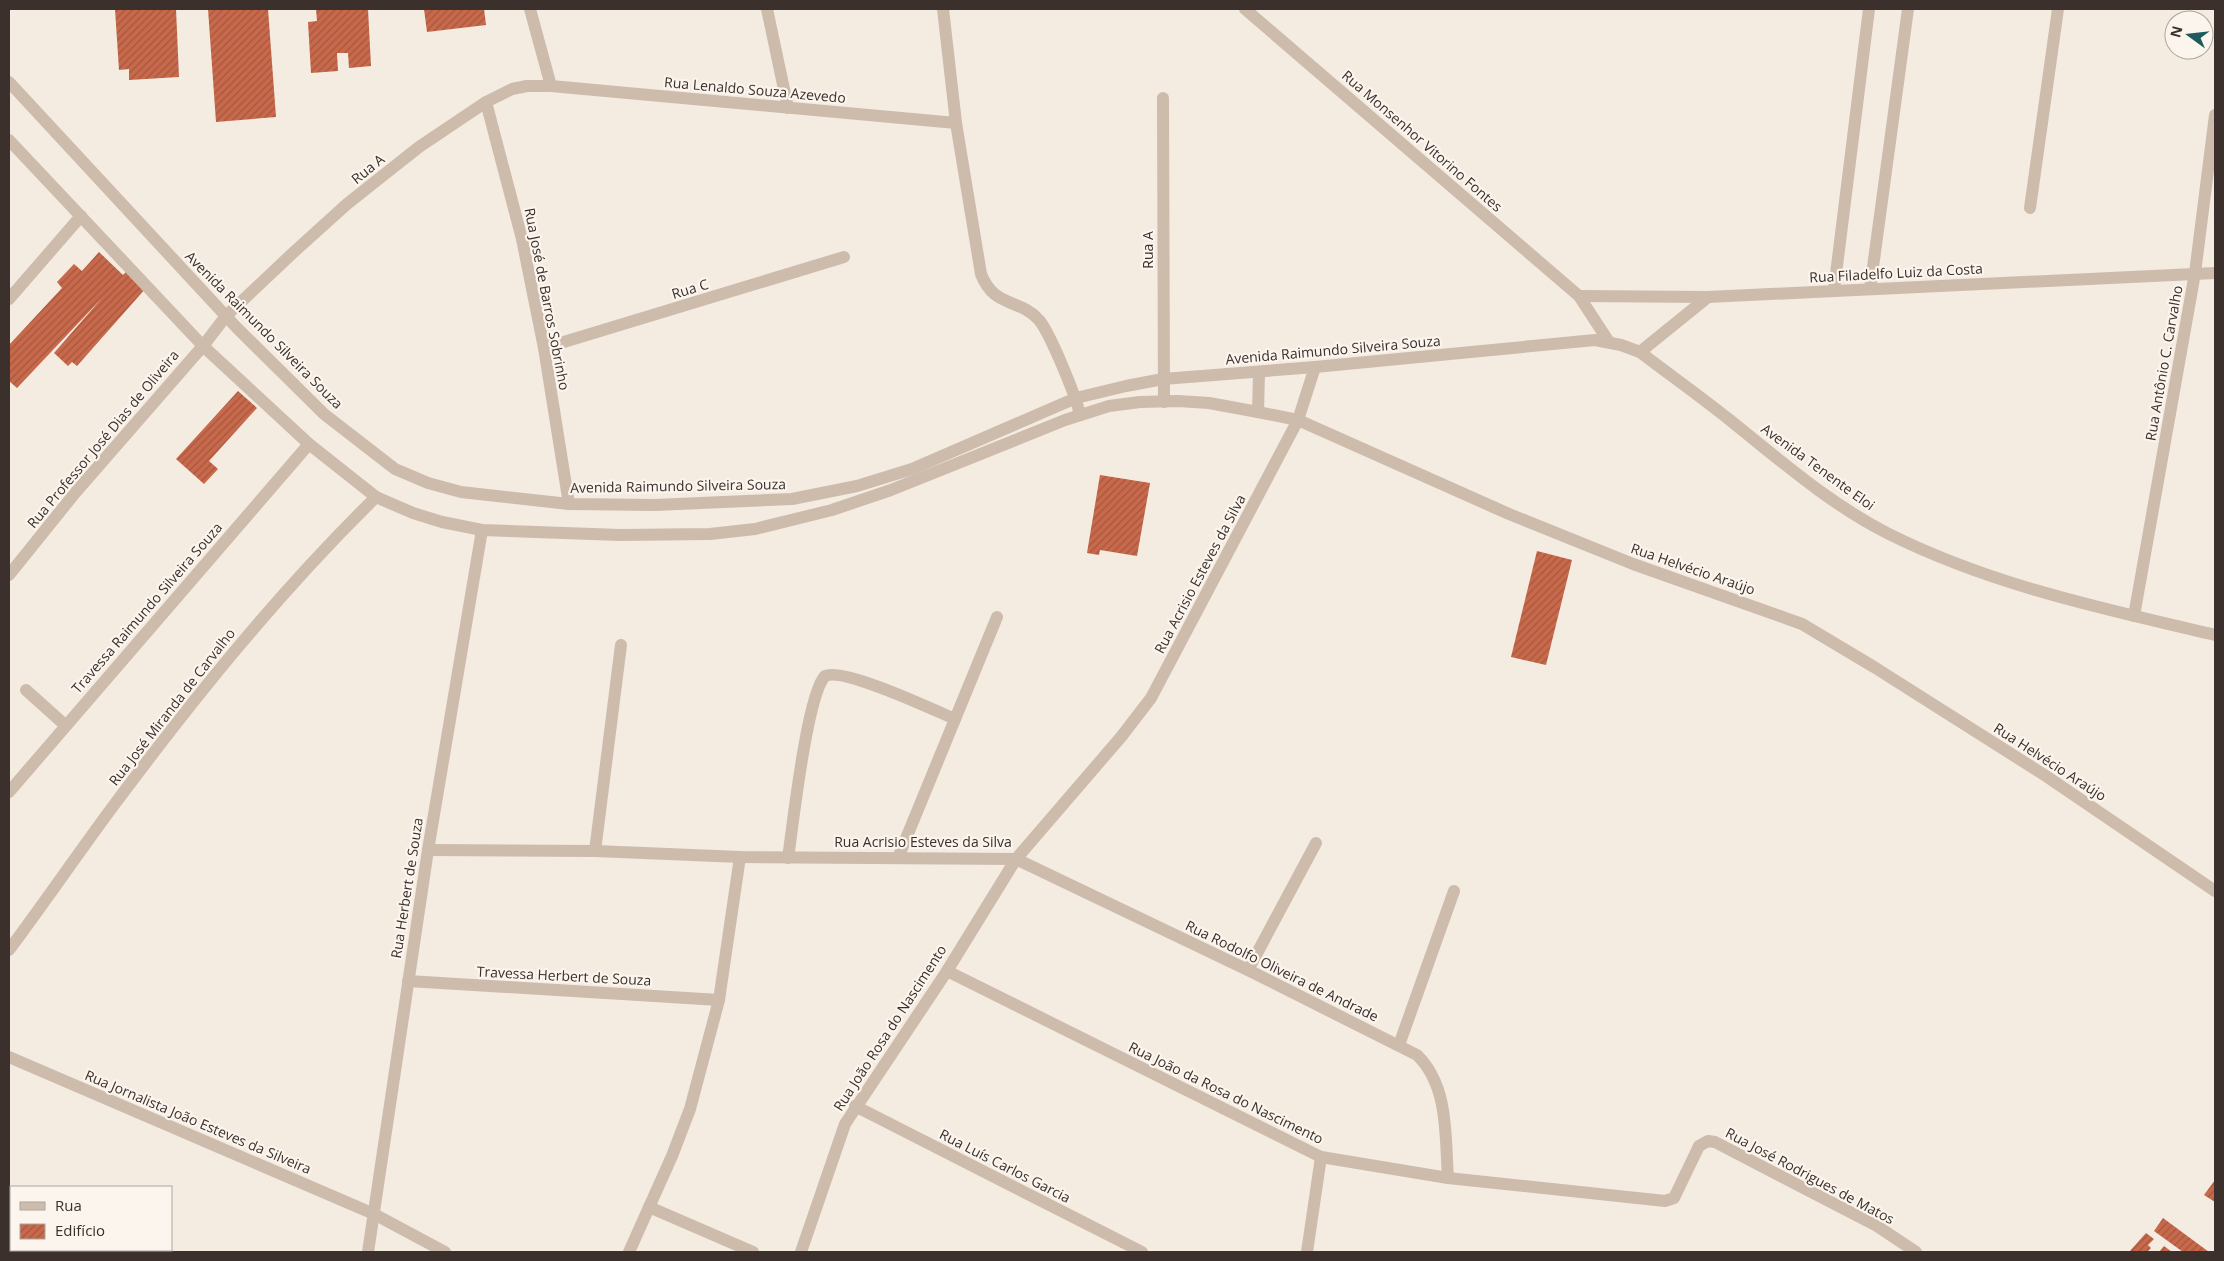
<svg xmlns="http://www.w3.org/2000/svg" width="2224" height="1261" viewBox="0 0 2224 1261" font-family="'Open Sans',sans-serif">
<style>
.building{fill:url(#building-hatch)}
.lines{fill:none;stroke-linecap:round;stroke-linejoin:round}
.minor{stroke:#cdbbac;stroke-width:12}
.tertiary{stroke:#cdbbac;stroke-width:12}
.labels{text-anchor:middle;stroke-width:4.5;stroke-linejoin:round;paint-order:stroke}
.street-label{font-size:14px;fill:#3b302b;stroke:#fbf5ee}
</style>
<defs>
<pattern id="building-hatch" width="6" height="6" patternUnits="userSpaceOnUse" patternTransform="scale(1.25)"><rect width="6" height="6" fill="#c8694b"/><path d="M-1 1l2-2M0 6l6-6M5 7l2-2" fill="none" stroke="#a4573f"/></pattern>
</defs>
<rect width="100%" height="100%" fill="#f4ebe1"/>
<g class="building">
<path d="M115,9h61l3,68 -50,3v-11l-10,1z"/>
<path d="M208,9h60l8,108 -60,5z"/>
<path d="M316,9h52l3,57 -22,2 -1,-15h-11l1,18 -27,2 -3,-51 9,-1z"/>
<path d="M424,9h60l2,16 -59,7z"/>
<path d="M99,252l24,23 4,-4 19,17 -69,78 -5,-4 -4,4 -14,-13 48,-55 -85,90 -8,-7v-36l53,-57 -5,-6 17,-18 8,7z"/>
<path d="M238,391l19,17 -48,53 9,8 -14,15 -28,-25z"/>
<path d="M1100,475l50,8 -13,73 -37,-6 -1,5 -12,-2z"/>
<path d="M1537,551l35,9 -26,105 -35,-8z"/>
<path d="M2215,1180v22l-11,-7z"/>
<path d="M2163,1218l46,34h-26l-29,-21z"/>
<path d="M2146,1233l8,6 -6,6 3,3 -4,4h-18z"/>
<path d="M2164,1246l8,6h-13z"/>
</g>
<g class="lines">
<g class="minor">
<path d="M530,9l21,77"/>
<path d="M767,9l21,99"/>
<path d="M943,9l13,114 25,151c13,34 38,24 58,46 11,13 37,76 41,95"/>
<path d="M1245,9l334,287 30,46"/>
<path d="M1163,98l1,304"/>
<path d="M486,102l36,137 22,109 25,156"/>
<path d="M2030,208l28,-199"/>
<path d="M1870,289l38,-280"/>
<path d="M1834,290l35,-281"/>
<path d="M1579,296l129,1 507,-24"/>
<path d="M9,299l72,-83"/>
<path d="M544,348l300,-91"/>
<path d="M1640,352l68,-55"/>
<path d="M9,575l66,-82 128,-147 23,-30 69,-65 52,-47 72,-57 67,-45 26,-13 15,-3h24l405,37"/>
<path d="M2134,616l61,-343 20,-158"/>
<path d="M26,690l39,35"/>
<path d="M9,792l300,-348"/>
<path d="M428,850l167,1 145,6 276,2 105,-122 30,-39 147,-278 17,-53"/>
<path d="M595,851l26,-206"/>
<path d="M788,858c5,-34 19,-163 37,-182 18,-9 109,34 130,43"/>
<path d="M898,858l99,-241"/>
<path d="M9,950c35,-47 68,-95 102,-141 82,-110 167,-216 265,-312"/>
<path d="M1248,970l68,-127"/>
<path d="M947,971l374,186 127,21 217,23 9,-3 25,-52 9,-5 7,1 162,84 39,26"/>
<path d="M408,981l311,19"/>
<path d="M1399,1045l55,-154"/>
<path d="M9,1057l365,157 71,38"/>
<path d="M855,1106l287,146"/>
<path d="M649,1207l104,45"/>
<path d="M368,1252l60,-402 54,-320"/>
<path d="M629,1252l43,-96 18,-47 29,-109 21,-143"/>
<path d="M801,1252l44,-128 102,-153 69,-112 232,111 169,85c32,31 28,81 31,123"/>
<path d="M1307,1252l14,-95"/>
</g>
<g class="tertiary">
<path d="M9,82l228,246 87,86 71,55 33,14 33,9 108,12 86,1 137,-6 65,-13 55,-17 164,-71 50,-12 37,-7 152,-12 280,-27 26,5 19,7c30,23 61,45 91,69 50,40 99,83 156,112 103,52 217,76 328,102"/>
<path d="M9,140l194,206 106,98 67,53 37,16 29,9 40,8 138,5 90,-1 45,-5 77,-19 59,-20 174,-70 44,-14 31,-4 38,-1 31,2 49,9 40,8 211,94 124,50 169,60 72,43 172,109 169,115"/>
<path d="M1258,412l1,-40"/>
</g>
</g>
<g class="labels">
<g class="street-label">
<text transform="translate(755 90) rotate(5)" y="5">Rua Lenaldo Souza Azevedo</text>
<text transform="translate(1422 141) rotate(41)" y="5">Rua Monsenhor Vitorino Fontes</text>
<text transform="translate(368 169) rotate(-39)" y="5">Rua A</text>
<text transform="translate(1148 250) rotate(-90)" y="5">Rua A</text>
<text transform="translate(1896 273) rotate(-3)" y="5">Rua Filadelfo Luiz da Costa</text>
<text transform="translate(690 289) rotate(-17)" y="5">Rua C</text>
<text transform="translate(547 299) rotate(79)" y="5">Rua José de Barros Sobrinho</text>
<text transform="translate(264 330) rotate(45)" y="5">Avenida Raimundo Silveira Souza</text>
<text transform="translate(1333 350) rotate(-5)" y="5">Avenida Raimundo Silveira Souza</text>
<text transform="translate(2164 363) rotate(-80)" y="5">Rua Antônio C. Carvalho</text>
<text transform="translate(103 439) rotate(-50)" y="5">Rua Professor José Dias de Oliveira</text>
<text transform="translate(1818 467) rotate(36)" y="5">Avenida Tenente Eloi</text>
<text transform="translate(678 486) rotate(-1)" y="5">Avenida Raimundo Silveira Souza</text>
<text transform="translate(1693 569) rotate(19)" y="5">Rua Helvécio Araújo</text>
<text transform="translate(1200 574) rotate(-62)" y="5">Rua Acrisio Esteves da Silva</text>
<text transform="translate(147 608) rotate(-49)" y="5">Travessa Raimundo Silveira Souza</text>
<text transform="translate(172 707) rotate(-52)" y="5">Rua José Miranda de Carvalho</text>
<text transform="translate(2050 762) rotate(33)" y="5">Rua Helvécio Araújo</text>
<text x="923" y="847">Rua Acrisio Esteves da Silva</text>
<text transform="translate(407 888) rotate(-81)" y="5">Rua Herbert de Souza</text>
<text transform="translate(1282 971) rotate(26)" y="5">Rua Rodolfo Oliveira de Andrade</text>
<text transform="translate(564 976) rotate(3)" y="5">Travessa Herbert de Souza</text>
<text transform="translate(890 1028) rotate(-57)" y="5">Rua João Rosa do Nascimento</text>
<text transform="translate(1226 1093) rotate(26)" y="5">Rua João da Rosa do Nascimento</text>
<text transform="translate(198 1122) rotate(23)" y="5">Rua Jornalista João Esteves da Silveira</text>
<text transform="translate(1005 1166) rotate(27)" y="5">Rua Luís Carlos Garcia</text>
<text transform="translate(1810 1176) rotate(28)" y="5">Rua José Rodrigues de Matos</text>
</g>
</g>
<rect width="2224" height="1261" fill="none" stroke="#3b302b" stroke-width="20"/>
<rect x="10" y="1186" width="162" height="65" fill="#fbf5ee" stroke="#aea6a0"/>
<rect x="20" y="1202" width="25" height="8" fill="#cdbbac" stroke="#aea6a0"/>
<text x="55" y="1211" font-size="15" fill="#3b302b">Rua</text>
<rect x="20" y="1224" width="25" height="15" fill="url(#building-hatch)" stroke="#aea6a0"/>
<text x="55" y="1236" font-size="15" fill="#3b302b">Edifício</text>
<g transform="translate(2189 35) rotate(285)"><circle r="24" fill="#fbf5ee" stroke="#aea6a0"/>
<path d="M0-4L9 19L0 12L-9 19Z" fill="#1f5a5e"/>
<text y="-8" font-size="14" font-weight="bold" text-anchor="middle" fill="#3b302b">N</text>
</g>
</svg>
